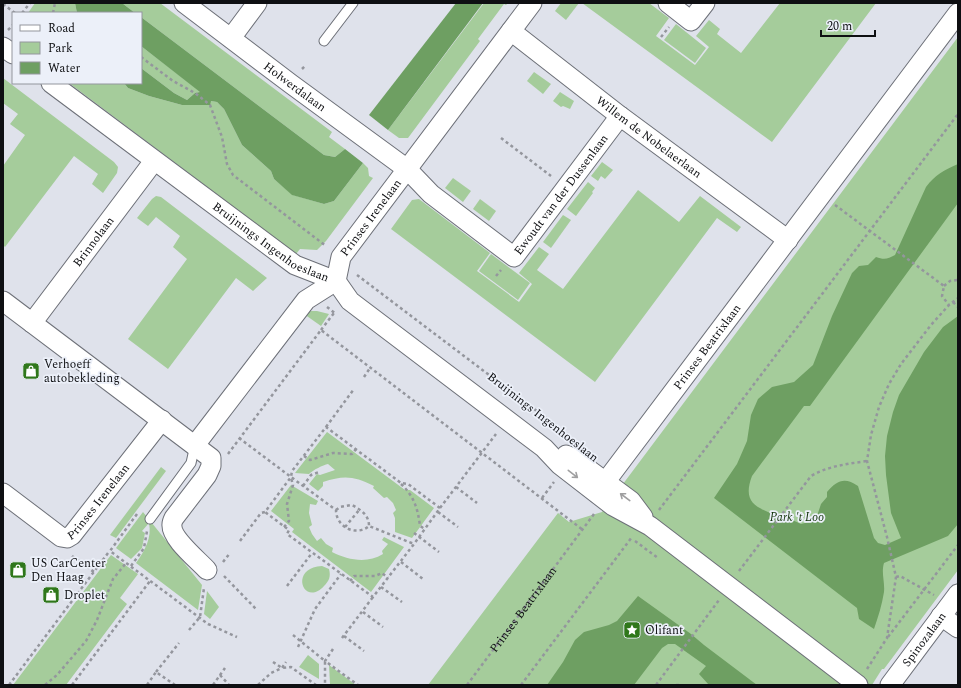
<svg xmlns="http://www.w3.org/2000/svg" width="961" height="688" viewBox="0 0 961 688" font-family="Spectral,serif">
<style>
.green{fill:#a5cc9b}
.water{fill:#6e9f62}
.lines{fill:none;stroke-linecap:round;stroke-linejoin:round}
.lane-casing{stroke:#6d7078;stroke-width:11}
.street-casing{stroke:#6d7078;stroke-width:21}
.path{stroke:#94969d;stroke-width:2.5;stroke-dasharray:3 3;stroke-linecap:butt}
.lane{stroke:#fff;stroke-width:9}
.street{stroke:#fff;stroke-width:19}
.oneway{stroke:#9f9fa0}
.labels{text-anchor:middle;stroke-width:3.5;stroke-linejoin:round;paint-order:stroke}
.street-label{font-size:12px;fill:#0e0f12;stroke:#ecf0f9}
.poi-label{font-size:12px;fill:#0e0f12;stroke:#ecf0f9;text-anchor:start}
.park-label{font-size:12px;font-style:italic;fill:#113308;stroke:#ecf0f9}
</style>
<rect width="100%" height="100%" fill="#dfe2eb"/>
<g class="green">
<path d="M35,3h40l2,10h-49z"/>
<path d="M122,3h38l172,129 -3,5 16,12 -10,8 -11,-2 -183,-138v-4h-6z"/>
<path d="M484,3h24l-2,2 -2,-1 -26,35 2,2 -72,97h-9l-11,-8z"/>
<path d="M561,3h18l-13,17 -11,-9z"/>
<path d="M582,3h67l20,15 -13,18 39,29 14,-18 -13,-11 13,-16 11,9 -3,5 24,19 39,-50h96l-104,139z"/>
<path d="M676,24l30,24 -11,15 -31,-23z"/>
<path d="M958,37v533l-74,99h-2l-10,16h-444l130,-172 11,9 33,-10z"/>
<path d="M141,46l60,46 -6,1 -8,7 -13,-7 -33,-25z"/>
<path d="M534,72l17,12 -8,10 -16,-13z"/>
<path d="M3,78l111,84 4,5 -1,6 -14,20 -11,-9 6,-10 -24,-18 -69,91 -2,-2v-79l22,-31 -15,-11 8,-10 -15,-11z"/>
<path d="M69,83h55l4,5 21,8 33,9 29,-4 6,1 7,7 18,36 29,26 3,8 19,16 31,9 10,-3 29,-38 5,5 1,8 4,2 -47,63 -9,9 -17,-1 -4,5z"/>
<path d="M560,92l14,9 -4,8 -7,-3 -2,1 -8,-6z"/>
<path d="M602,162l11,8 -8,9 -4,-3 -3,5 -7,-5z"/>
<path d="M453,178l18,13 -8,11 -18,-14z"/>
<path d="M588,182l7,6 -3,4 1,1 -17,23 -9,-7z"/>
<path d="M638,190l41,32 21,-26 41,31 -4,5 -20,-14 -122,164 -204,-153 21,-29 7,-1 71,54 -13,18 42,31 13,-18 -13,-11 20,-26 10,7 -12,16 26,19z"/>
<path d="M156,196l5,1 106,81 -14,13 -17,-13 -68,91 -40,-30 59,-80 -14,-12 7,-11 -24,-19 -8,9 -11,-8 15,-19z"/>
<path d="M480,199l16,12 -7,10 -16,-12z"/>
<path d="M563,215l8,5 -20,28 -8,-6z"/>
<path d="M491,254l39,29 -12,17 -39,-29z"/>
<path d="M311,311h6l12,3 -8,12 -17,-12z"/>
<path d="M327,432l78,58h5l24,18 -22,30 -17,-6v-14l-2,-5 3,-3 -3,-7 -6,-6 -3,1 -11,-10 1,-2c-20,-10 -30,-11 -51,-4v4l-5,5 -9,-7 8,-10 3,1 15,-5 -7,-6c-5,1 -15,6 -19,10l-14,-1z"/>
<path d="M161,467l5,4 -50,67 -6,-3z"/>
<path d="M291,485l27,16 -2,4 -6,-1 -1,9 3,12 -3,2 3,7 5,7 4,-3 5,6 7,4 -1,4c16,8 35,12 51,2l-1,-3 6,-7 -6,-4 2,-3 20,10 -33,45 -79,-60 2,-3 -23,-18z"/>
<path d="M143,512l59,73 -4,25 -62,-47c9,-13 16,-25 13,-40l-7,8 3,2 -3,15 -11,11 -15,-11z"/>
<path d="M111,555l27,19 -18,24 7,6 -61,81h-53z"/>
<path d="M322,566l7,3c2,8 0,12 -5,17 -20,22 -36,-18 -2,-20z"/>
<path d="M207,591l12,16 -9,12 -6,-5z"/>
<path d="M308,655l11,9v15l-20,-12z"/>
<path d="M329,665l27,20 -26,-1z"/>
</g>
<g class="water">
<path d="M75,3h47l13,10h-58z"/>
<path d="M456,3h27l-95,127 -19,-15z"/>
<path d="M141,17l183,138 11,2 10,-8 18,14 -29,38 -10,3 -32,-9 -18,-16 -3,-8 -29,-26 -18,-36 -7,-7 -6,-1 -1,4h-28l-33,-9 -21,-8 -4,-5h17v-15l33,25 13,7 8,-7 5,-1 -59,-46z"/>
<path d="M958,164v39l-148,203h-6l-52,70c-12,32 11,32 34,44l2,-2 13,6 8,-2 8,-6 4,-12 6,-7v-5c10,-12 18,-15 31,-6l16,52 4,5 7,2 16,-7 -10,-25 -5,-38 -1,-19 2,-20 6,-24 6,-17 25,-43 19,-25 15,-11v208l-10,12 -64,27c-3,10 1,19 0,29 -2,13 -6,25 -10,37l-15,-10 -2,-11 -143,-110 23,-34 10,-23 4,-26 7,-16 14,-12 22,-5 19,-17 19,-49 20,-43 7,-7 9,-1 8,-8c8,3 12,2 19,-2l31,-68c9,-12 18,-17 32,-23z"/>
<path d="M638,596l53,38 13,11 53,40h-48l-10,-11 7,-8 -31,-22h-7l-6,4 -28,37h-87l16,-23 12,-22 9,-8 25,-7 8,-4z"/>
</g>
<g class="lines">
<defs>
<g id="lane">
<path d="M324,41l29,-38"/>
<path d="M150,519l41,-56 4,-18"/>
</g>
<g id="street">
<path id="s2" d="M184,3l107,81 116,85 24,25 83,63 106,-141"/>
<path d="M668,3l23,18 14,-18"/>
<path id="s3" d="M511,31l109,85 168,124"/>
<path d="M231,38l26,-35"/>
<path d="M3,47l10,7"/>
<path id="s4" d="M51,83l244,182 41,16 14,20 194,147 16,17 53,41 37,20 208,159"/>
<path d="M3,301l208,157v8l-4,9 -33,43c-1,2 -2,4 -2,6 -2,14 26,36 35,46"/>
<path id="s5" d="M32,323l122,-162"/>
<path id="s6" d="M195,445l111,-145 30,-19 5,-24 191,-254"/>
<path d="M566,455l7,3 58,43 12,16"/>
<path id="s7" d="M3,493l58,44 6,1 5,-3 90,-115"/>
<path id="s8" d="M597,493l361,-480"/>
<path d="M941,616l17,12"/>
<path id="s9" d="M890,685l68,-91"/>
</g>
</defs>
<use href="#lane" class="lane-casing"/>
<use href="#street" class="street-casing"/>
<g class="path">
<path d="M3,4l12,9"/>
<path d="M22,13l8,-10"/>
<path d="M53,13l2,-10"/>
<path d="M8,30l5,-5"/>
<path d="M661,37l8,-10"/>
<path d="M141,57l32,24 22,12 15,12 12,32 5,27 6,11 93,71"/>
<path d="M302,69l4,-4"/>
<path d="M501,138l50,38"/>
<path d="M835,205l109,81 -2,10 7,9"/>
<path d="M357,275l214,162"/>
<path d="M496,276l5,-6"/>
<path d="M944,286l6,-5 8,-1"/>
<path d="M953,302l5,5"/>
<path d="M327,307l9,7"/>
<path d="M321,330l13,-17"/>
<path d="M364,377l6,-9"/>
<path d="M326,427l28,-38"/>
<path d="M239,438l52,39 45,33c0,17 20,27 33,16l45,18"/>
<path d="M228,454l93,-124 262,200"/>
<path d="M304,456l6,4 23,-7 19,1 4,-5"/>
<path d="M401,484c13,12 17,25 19,42l5,3"/>
<path d="M303,486l8,-11 8,-3"/>
<path d="M456,487l21,16"/>
<path d="M542,498l12,-16"/>
<path d="M440,508l56,-74"/>
<path d="M336,510l4,-3 12,-2c9,5 17,10 17,21"/>
<path d="M659,510l299,-396"/>
<path d="M438,512l20,15"/>
<path d="M137,514l-27,37 98,73 29,13"/>
<path d="M284,527l5,-6 -2,-17 6,-19 -2,-7"/>
<path d="M345,527l15,-18"/>
<path d="M414,533l25,19"/>
<path d="M240,541l21,-28 4,-1 26,-35 1,-6 34,-44 75,56 7,1 32,24 -26,36 -41,53 -86,-63 2,-4 -24,-18"/>
<path d="M635,541l23,17"/>
<path d="M72,556l22,16"/>
<path d="M223,562l7,-9"/>
<path d="M401,562l22,17"/>
<path d="M131,566l13,-18 3,-17"/>
<path d="M739,571l72,-95c17,-10 36,-12 56,-15"/>
<path d="M224,576l33,34"/>
<path d="M896,577l4,-1 34,19"/>
<path d="M350,581l4,-5h21l7,-3 6,5"/>
<path d="M287,586l25,-33"/>
<path d="M381,587l21,15"/>
<path d="M363,612l20,15"/>
<path d="M189,630l11,-13 4,-29"/>
<path d="M293,635l32,26v24"/>
<path d="M344,636l20,15"/>
<path d="M888,637l70,-92"/>
<path d="M342,638l31,-41"/>
<path d="M298,647l17,-38 26,-35"/>
<path d="M333,649l-8,12 33,24"/>
<path d="M273,662l9,6 9,-1 25,18"/>
<path d="M867,669l20,-31 9,-61 -9,-40 -20,-76 4,-26 8,-28 10,-23 12,-20 30,-39 18,-20 9,-7"/>
<path d="M156,672l23,-29"/>
<path d="M220,675l9,10"/>
<path d="M9,685l99,-132"/>
<path d="M45,685l12,-10 29,-34 11,-21 16,-41 13,-16"/>
<path d="M72,685l78,-104"/>
<path d="M147,685l9,-13 19,13"/>
<path d="M213,685l12,-17"/>
<path d="M258,685l13,-12 11,-5 4,-6"/>
<path id="s1" d="M467,685l127,-171"/>
<path d="M521,685l111,-148"/>
<path d="M656,685l63,-85"/>
<path d="M676,685h3"/>
</g>
<use href="#lane" class="lane"/>
<use href="#street" class="street"/>
</g>
<defs><path id="oneway-shaft" d="M-6 0H5M1.5-3L5.5 0L1.5 3" fill="none" stroke-width="1.6" stroke-linecap="round" stroke-linejoin="round"/></defs>
<g class="oneway">
<use href="#oneway-shaft" transform="translate(573 474) rotate(38)"/>
<use href="#oneway-shaft" transform="translate(625 497) rotate(-143)"/>
</g>
<defs>
<symbol id="shop-square" viewBox="-11 -11 22 22"><rect x="-9" y="-9" width="18" height="18" rx="4" fill="#2f771a" stroke="#ecf0f9"/><path d="M-5-2.5h2.3a2.7 3.5 0 0 1 5.4 0H5L5.5 6h-11ZM-1.5-2.5h3a1.5 2.3 0 0 0-3 0Z" fill="#fff"/></symbol>
<symbol id="sight-square" viewBox="-11 -11 22 22"><rect x="-9" y="-9" width="18" height="18" rx="4" fill="#2f771a" stroke="#ecf0f9"/><path d="M0-6L1.8-2.2L6-1.7L2.9 1.2L3.7 5.4L0 3.3L-3.7 5.4L-2.9 1.2L-6-1.7L-1.8-2.2Z" fill="#fff"/></symbol>
</defs>
<g fill-rule="evenodd">
<use href="#shop-square" x="21" y="361" width="20" height="20"/>
<use href="#shop-square" x="8" y="560" width="20" height="20"/>
<use href="#shop-square" x="41" y="585" width="20" height="20"/>
<use href="#sight-square" x="622" y="620" width="20" height="20"/>
</g>
<g class="labels">
<g class="street-label">
<text dy="4" stroke="none"><textPath href="#s2" startOffset="139">Holwerdalaan</textPath></text>
<text dy="4" stroke="none"><textPath href="#s3" startOffset="174">Willem de Nobelaerlaan</textPath></text>
<text dy="4" stroke="none"><textPath href="#s2" startOffset="495">Ewoudt van der Dussenlaan</textPath></text>
<text dy="4" stroke="none"><textPath href="#s6" startOffset="292">Prinses Irenelaan</textPath></text>
<text dy="4" stroke="none"><textPath href="#s4" startOffset="272">Bruijnings Ingenhoeslaan</textPath></text>
<text dy="4" stroke="none"><textPath href="#s5" startOffset="102">Brinnolaan</textPath></text>
<text dy="4" stroke="none"><textPath href="#s8" startOffset="183">Prinses Beatrixlaan</textPath></text>
<text transform="translate(543 417) rotate(38)" y="4">Bruijnings Ingenhoeslaan</text>
<text dy="4" stroke="none"><textPath href="#s7" startOffset="127">Prinses Irenelaan</textPath></text>
<text dy="4" stroke="none"><textPath href="#s1" startOffset="94">Prinses Beatrixlaan</textPath></text>
<text dy="4" stroke="none"><textPath href="#s9" startOffset="57">Spinozalaan</textPath></text>
</g>
<g class="poi-label">
<text x="44" y="368">Verhoeff<tspan x="44" dy="14">autobekleding</tspan></text>
<text x="31" y="567">US CarCenter<tspan x="31" dy="14">Den Haag</tspan></text>
<text x="64" y="599">Droplet</text>
<text x="645" y="634">Olifant</text>
</g>
<g class="park-label">
<text x="797" y="521">Park 't Loo</text>
</g>
</g>
<rect width="961" height="688" fill="none" stroke="#0e0f12" stroke-width="8"/>
<rect x="12" y="12" width="130" height="72" fill="#ecf0f9" stroke="#93969d"/>
<rect x="20" y="25" width="20" height="6" fill="#ffffff" stroke="#93969d"/>
<text x="48" y="32" font-size="12" fill="#0e0f12">Road</text>
<rect x="20" y="42" width="20" height="12" fill="#a5cc9b" stroke="#93969d"/>
<text x="48" y="52" font-size="12" fill="#0e0f12">Park</text>
<rect x="20" y="62" width="20" height="12" fill="#6e9f62" stroke="#93969d"/>
<text x="48" y="72" font-size="12" fill="#0e0f12">Water</text>
<path d="M821 30v6h54v-6" fill="none" stroke="#0e0f12" stroke-width="2"/>
<text x="827" y="30" font-size="12" fill="#0e0f12" stroke="#ecf0f9" stroke-width="3" paint-order="stroke">20 m</text>
</svg>
